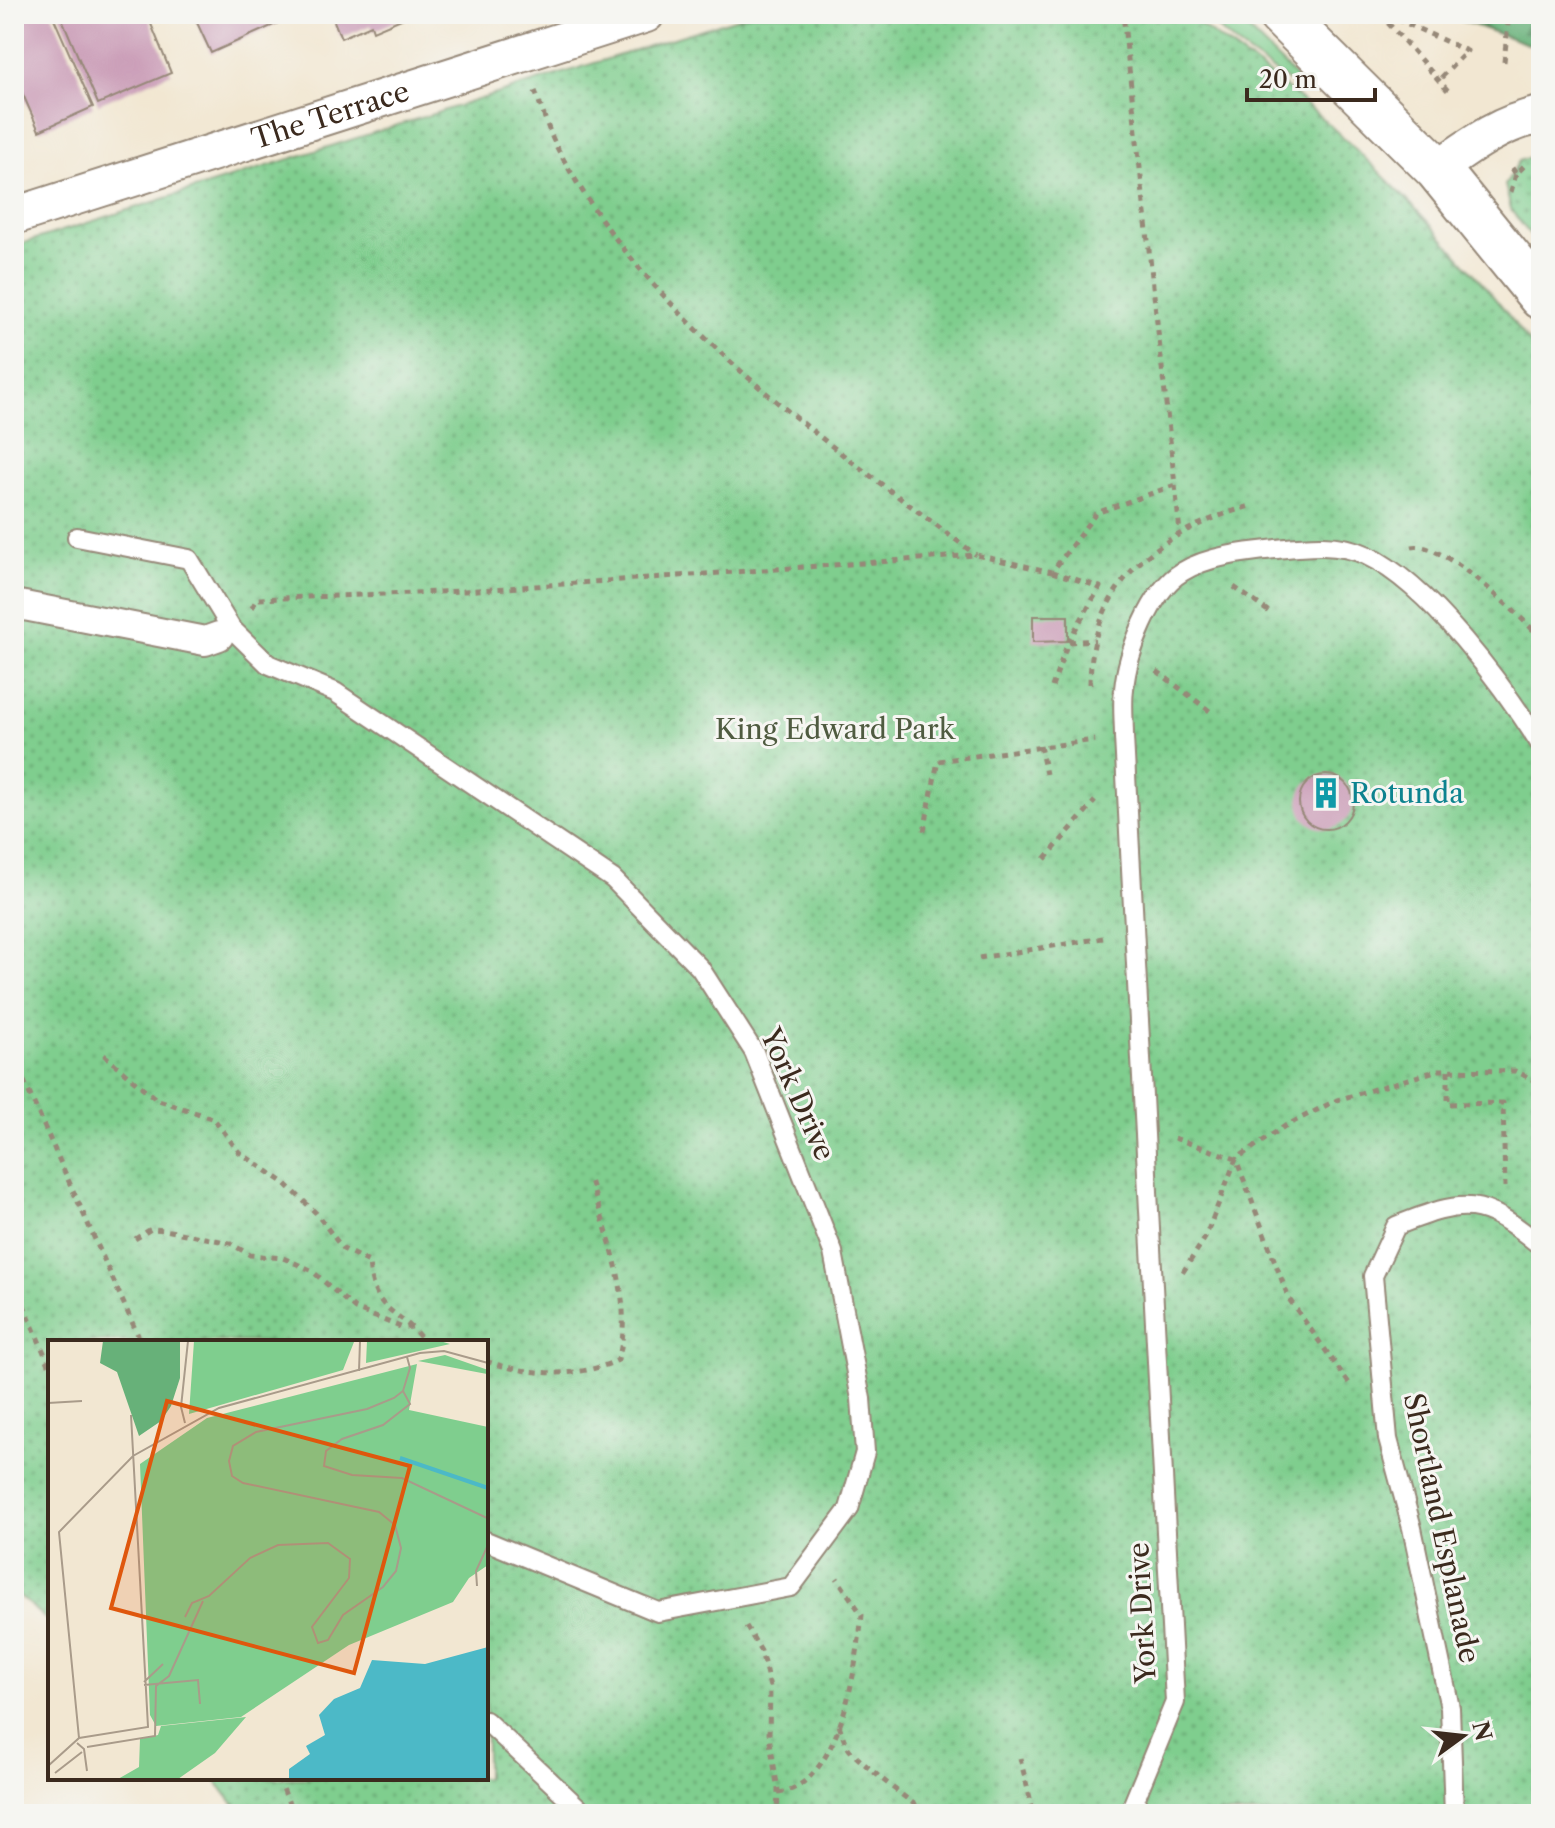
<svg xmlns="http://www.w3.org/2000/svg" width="1555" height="1828" viewBox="0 0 1555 1828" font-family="'Libre Caslon Text',serif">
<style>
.grass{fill:#7fce8e;stroke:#5d7c56;stroke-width:2}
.forest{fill:url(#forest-firs);stroke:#516e4c;stroke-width:2}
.park{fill:url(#park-dots);stroke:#5d7c56;stroke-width:2}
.building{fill:#cb9eb8}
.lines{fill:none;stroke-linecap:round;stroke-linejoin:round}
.service-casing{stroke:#968878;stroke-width:22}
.pedestrian-casing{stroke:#968878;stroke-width:32}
.minor-casing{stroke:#968878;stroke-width:40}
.secondary-casing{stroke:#968878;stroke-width:48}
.path{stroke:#968878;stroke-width:5;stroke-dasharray:6 6;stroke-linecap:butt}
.service{stroke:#fff;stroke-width:18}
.pedestrian{stroke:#fff;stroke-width:28}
.minor{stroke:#fff;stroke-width:36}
.secondary{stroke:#fff;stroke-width:44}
.labels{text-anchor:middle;stroke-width:6;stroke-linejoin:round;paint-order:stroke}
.street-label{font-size:28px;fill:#3b2a1e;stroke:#f6f6f2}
.park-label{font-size:28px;fill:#4f5b40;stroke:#f6f6f2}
.culture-label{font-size:28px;fill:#0d838f;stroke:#f6f6f2;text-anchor:start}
.inset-river{fill:none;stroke:#4cb9c7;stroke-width:4}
.inset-road{fill:none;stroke:#a99b8a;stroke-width:2}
.view{fill:#df570d;fill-opacity:0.15;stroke:#df570d;stroke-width:4}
.inset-edge{fill:none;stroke:#3b2a1e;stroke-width:4}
</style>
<defs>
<pattern id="forest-firs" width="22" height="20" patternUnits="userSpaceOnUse" patternTransform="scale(2)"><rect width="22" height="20" fill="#67b179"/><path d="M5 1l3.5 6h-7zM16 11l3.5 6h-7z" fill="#569063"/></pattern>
<pattern id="park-dots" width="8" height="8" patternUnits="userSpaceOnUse" patternTransform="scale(2)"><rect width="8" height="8" fill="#7fce8e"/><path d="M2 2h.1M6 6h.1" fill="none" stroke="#69a773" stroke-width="1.8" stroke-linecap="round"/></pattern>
</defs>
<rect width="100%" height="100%" fill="#f6f6f2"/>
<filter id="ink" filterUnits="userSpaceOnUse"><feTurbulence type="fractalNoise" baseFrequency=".0125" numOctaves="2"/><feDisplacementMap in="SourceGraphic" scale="16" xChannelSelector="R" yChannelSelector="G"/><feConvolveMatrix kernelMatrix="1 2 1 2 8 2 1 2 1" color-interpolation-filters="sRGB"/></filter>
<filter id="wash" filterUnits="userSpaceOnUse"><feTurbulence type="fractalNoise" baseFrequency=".006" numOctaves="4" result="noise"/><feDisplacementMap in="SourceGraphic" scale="32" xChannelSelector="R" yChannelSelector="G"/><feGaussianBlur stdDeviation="1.8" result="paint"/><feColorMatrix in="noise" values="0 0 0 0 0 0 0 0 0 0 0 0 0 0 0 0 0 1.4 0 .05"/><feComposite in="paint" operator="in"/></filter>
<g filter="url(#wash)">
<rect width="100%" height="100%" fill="#f2e7d2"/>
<path class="grass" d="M1208,14h24l76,75 -6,2 -64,-45 -32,-28z"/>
<path class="forest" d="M1442,14h99v30h-13z"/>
<g class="park">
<path d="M750,14h436c33,27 71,49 104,77 87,72 186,176 251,268v1455h-1299l-28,-36h272v-436h-436v281l-36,-32v-1345z"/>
<path d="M1541,153v96l-30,-39 -6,-25 14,-24z"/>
</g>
<g id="blocks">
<g class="building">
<path d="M14,14h38l41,93 -54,24 -25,-57z"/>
<path d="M60,14h87l24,59 -73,31z"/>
<path d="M193,14h92l2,5 -76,34z"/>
<path d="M331,14h82l-40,17 -2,-6 -30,13z"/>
<path d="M14,119l7,16 -7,3z"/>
<path d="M1033,616h35v25l-35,1z"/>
<circle cx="1326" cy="802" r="27"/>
</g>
</g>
</g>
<g filter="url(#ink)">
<use href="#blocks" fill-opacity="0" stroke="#968878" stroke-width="2"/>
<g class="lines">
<defs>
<g id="service">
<path d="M77,537l112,22 42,69 37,36 67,28 278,187 87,89 54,84 79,200 28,147 4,53 -16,57 -58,78 -133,25 -172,-71"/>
<path d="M486,1721l99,93"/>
<path d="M1129,1814l46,-112 -51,-965c0,-16 -2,-32 0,-48 3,-35 27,-99 58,-117 25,-16 65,-20 94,-23 29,-3 62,-7 90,6 64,30 137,131 175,190"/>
<path d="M1454,1814l-4,-106 -38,-180 -24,-89 -15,-163 23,-50c70,-28 85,-29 145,20"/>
</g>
<path id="pedestrian" d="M14,604l191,37 14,-5"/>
<g id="minor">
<path d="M1437,169c34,-24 63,-46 104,-54"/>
<path id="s1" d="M14,216l632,-202"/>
</g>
<path id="secondary" d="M1280,14l157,155 104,128"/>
</defs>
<use href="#service" class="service-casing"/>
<use href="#pedestrian" class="pedestrian-casing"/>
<use href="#minor" class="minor-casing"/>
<use href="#secondary" class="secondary-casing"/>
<g class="path">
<path d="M1380,14l71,80"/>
<path d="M1386,14l81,37 -28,29"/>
<path d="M1504,62l5,-48"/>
<path d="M535,91c8,20 14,43 25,62 94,173 263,286 416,402"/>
<path d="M1512,168l4,6 11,-11"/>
<path d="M1511,192l5,-18"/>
<path d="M1175,485l5,47"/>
<path d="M1412,547c31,-7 108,69 129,91"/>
<path d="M1052,572l48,15 -32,55 -16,45"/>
<path d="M1234,587l38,27"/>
<path d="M252,608l5,-9 207,-8 512,-36 76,17 44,-59 79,-28 -52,-471"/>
<path d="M1069,642l26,-2"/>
<path d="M1157,671l54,41"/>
<path d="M1090,684c1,-103 69,-152 160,-178"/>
<path d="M1040,746l6,28"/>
<path d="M924,831l14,-70 157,-21"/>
<path d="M1045,859l50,-58"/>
<path d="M979,958l124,-20"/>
<path d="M104,1055l52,44 58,20 25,33 47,32 30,29 27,36 26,13c4,54 27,42 55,80"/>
<path d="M14,1059l127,283"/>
<path d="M1448,1070v34l55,-1 2,84"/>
<path d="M1174,1138l62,21 53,140 62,87"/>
<path d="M135,1239l16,-10 14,1 65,13 20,12 33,3 28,12 44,39 48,19 9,-1"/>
<path d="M1183,1272l22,-34 31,-79 49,-33 52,-26 102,-30 76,1 26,12"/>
<path d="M14,1282l36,85"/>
<path d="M486,1361c41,14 93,18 132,-1 17,-59 -11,-124 -28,-180"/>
<path d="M746,1626l15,25 9,36 -1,49 9,54 -1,24"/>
<path d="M839,1725c3,8 5,17 10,24 7,10 69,60 80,65"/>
<path d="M1020,1758l14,56"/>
<path d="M279,1778l14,36"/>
<path d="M778,1793c63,-9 78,-125 84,-178l-25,-37"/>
</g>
<use href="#service" class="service"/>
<use href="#pedestrian" class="pedestrian"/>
<use href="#minor" class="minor"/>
<use href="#secondary" class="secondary"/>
</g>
</g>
<defs>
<symbol id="building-bare" viewBox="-9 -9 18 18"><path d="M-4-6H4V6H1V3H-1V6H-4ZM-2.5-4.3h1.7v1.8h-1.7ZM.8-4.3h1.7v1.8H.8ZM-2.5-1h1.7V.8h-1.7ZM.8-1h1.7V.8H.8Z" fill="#0f9aa8" stroke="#f6f6f2" stroke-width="2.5" paint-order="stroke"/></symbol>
</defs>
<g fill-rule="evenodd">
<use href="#building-bare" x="1304" y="771" width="44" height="44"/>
</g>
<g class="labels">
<g class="street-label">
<text dy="10" stroke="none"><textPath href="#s1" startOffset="332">The Terrace</textPath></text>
<text transform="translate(798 1094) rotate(66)" y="10">York Drive</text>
<text transform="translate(1442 1528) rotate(78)" y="10">Shortland Esplanade</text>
<text transform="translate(1142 1613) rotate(-93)" y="10">York Drive</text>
</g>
<g class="park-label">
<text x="835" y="739">King Edward Park</text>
</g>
<g class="culture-label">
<text x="1350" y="803">Rotunda</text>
</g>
</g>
<g transform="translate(48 1340)">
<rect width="440" height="440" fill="#f2e7d2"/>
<path d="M319,1h73l10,3 -84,19zM397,15l43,15 -1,4 -69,-13zM198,377l-31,36 -37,26h-60l21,-12 1,-28 18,-4 3,-9z" fill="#7fce8e"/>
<path d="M55,1h77v37l-9,28 -10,15 -22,15 -22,-64 -17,-9z" fill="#67b179"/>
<path d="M146,1h159l1,1 -11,28 -154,44zM369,24l-8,46 79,17v138l-19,13 -16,24 -104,43 -108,72 -85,9 -6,-11 -10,-251 67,-46z" fill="#7fce8e"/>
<path d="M440,307v132h-199v-10l21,-15 -4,-8 19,-11 -6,-20 15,-16 26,-11 12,-28 53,4z" fill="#4cb9c7"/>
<path class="inset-river" d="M352,118l88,30"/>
<path class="inset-road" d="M311,31l1,-30M355,51l7,13 -27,21 -41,14 -16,12 -2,15 28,9 50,3 85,40M0,63l34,-2M137,83l-4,-16 7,-66M429,246l-1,-15 12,-26M137,277l7,-14 17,-7 41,-38 28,-13 50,-2 22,16 -1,19 -37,49 6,16 10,-3 15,-25 40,-28 13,-16 5,-23 -6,-23 -16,-13 -136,-29 -11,-7 -3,-15 4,-15 23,-14 111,-23 27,-11 9,-7 7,-23 -3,-11M96,342l19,-18M96,345l54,-5 2,24M31,398l69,-11 -17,-312M29,403l7,6 3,22M39,407l68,-11 1,-50 13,-10 34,-75M0,426l31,-28 -20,-206 74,-76 86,-48 201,-55 24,-2 44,12M7,433l27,-21"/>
<path class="view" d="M119,61l243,65 -56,207 -243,-65z"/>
<rect width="440" height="440" class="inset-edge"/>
</g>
<rect width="1555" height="1828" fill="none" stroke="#f6f6f2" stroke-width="48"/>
<g transform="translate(1463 1736) rotate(75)" stroke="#f6f6f2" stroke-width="6" paint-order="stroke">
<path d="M0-6L14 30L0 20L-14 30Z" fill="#3b2a1e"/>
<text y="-12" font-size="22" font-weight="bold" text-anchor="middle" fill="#3b2a1e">N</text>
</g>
<path d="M1247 88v12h128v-12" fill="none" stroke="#3b2a1e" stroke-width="4"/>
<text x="1259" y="88" font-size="24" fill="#3b2a1e" stroke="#f6f6f2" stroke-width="6" paint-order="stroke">20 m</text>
</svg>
